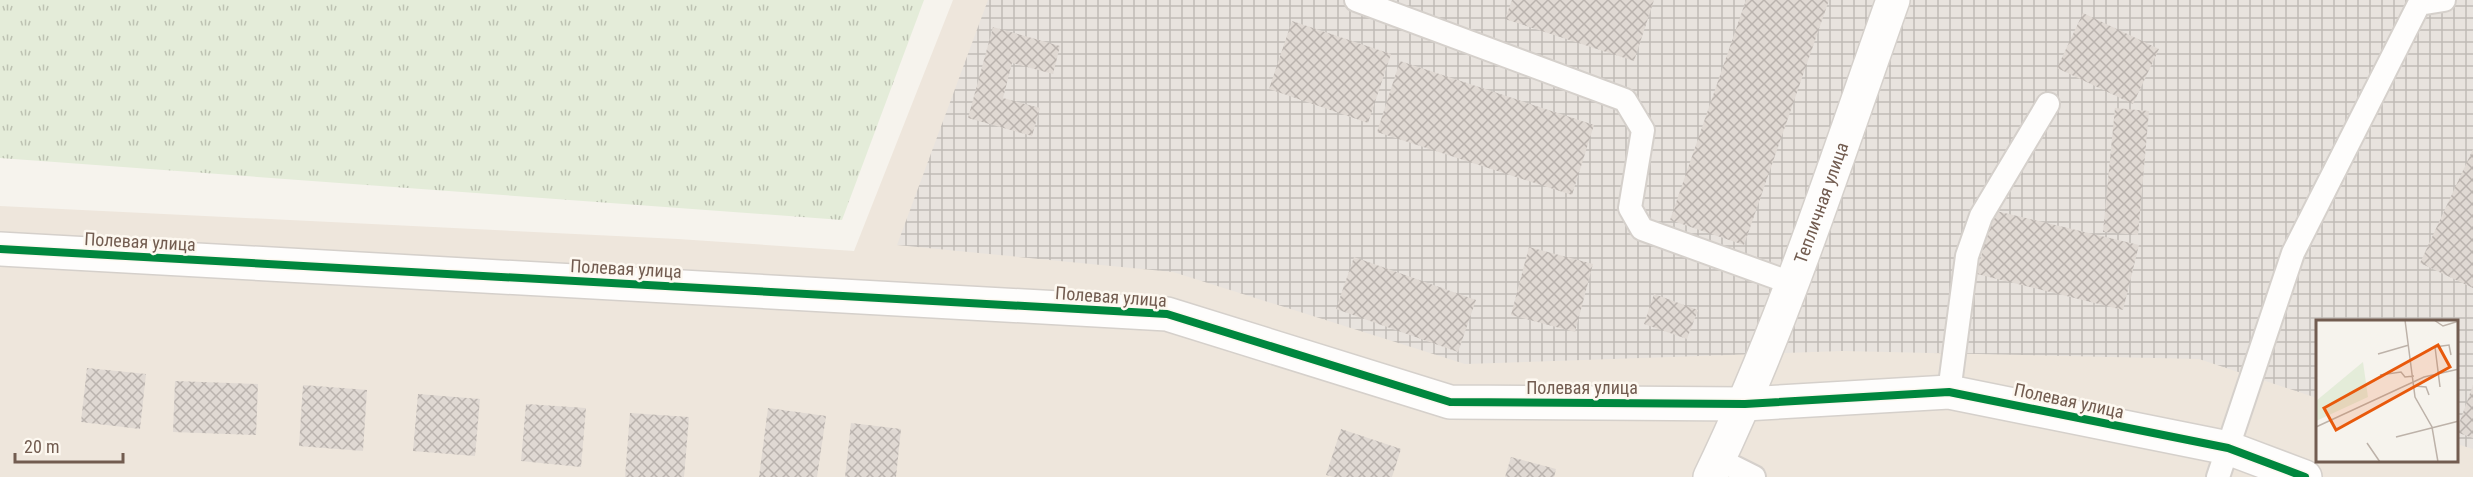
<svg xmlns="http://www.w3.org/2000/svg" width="2473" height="477" viewBox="0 0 2473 477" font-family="'Roboto Condensed',sans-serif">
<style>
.residential{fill:#eee6dc;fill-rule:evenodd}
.industrial{fill:url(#industrial-grid)}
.grass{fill:url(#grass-tufts)}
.building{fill:url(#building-cross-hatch)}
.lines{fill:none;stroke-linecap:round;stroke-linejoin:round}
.service-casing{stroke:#d5d0cb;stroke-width:26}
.minor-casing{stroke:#d5d0cb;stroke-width:36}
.service{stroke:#fefdfc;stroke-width:22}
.minor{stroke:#fefdfc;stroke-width:33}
.cycleway-casing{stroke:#fdf8f0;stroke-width:11}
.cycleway{stroke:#00873e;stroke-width:8}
.labels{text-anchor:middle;stroke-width:5;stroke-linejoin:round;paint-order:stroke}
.street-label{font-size:18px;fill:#725c50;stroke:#fdf8f0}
.inset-road{fill:none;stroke:#bdb2a9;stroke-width:1.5}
.view{fill:#e8590c;fill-opacity:0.15;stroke:#e8590c;stroke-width:3}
.inset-edge{fill:none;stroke:#725c50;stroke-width:3}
</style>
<defs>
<pattern id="industrial-grid" width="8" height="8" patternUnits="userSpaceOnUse" patternTransform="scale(1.5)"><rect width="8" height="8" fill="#e8e3de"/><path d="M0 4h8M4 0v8" fill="none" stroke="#c0bbb6"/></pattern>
<pattern id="grass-tufts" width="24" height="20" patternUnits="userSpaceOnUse" patternTransform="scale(1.5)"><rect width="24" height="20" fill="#e4ecd9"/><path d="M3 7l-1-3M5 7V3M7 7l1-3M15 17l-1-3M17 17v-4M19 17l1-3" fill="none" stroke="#bdc2b2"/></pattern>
<pattern id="building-cross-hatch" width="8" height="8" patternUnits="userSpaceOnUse" patternTransform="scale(1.5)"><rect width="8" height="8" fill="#e0d9d3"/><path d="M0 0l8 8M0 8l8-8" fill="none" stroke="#bab3ae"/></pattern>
</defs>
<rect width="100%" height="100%" fill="#f6f3ed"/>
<path class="residential" d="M953,0h1520v477h-2473v-271l678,33 176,12zM2317,321h139v139h-139z"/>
<path class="industrial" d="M988,0h1485v449l-16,-5 -1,-123h-139v77l-118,-39 -357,-8 -377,13 -292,-92 -276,-27z"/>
<path class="grass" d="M0,0h924l-82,220 -842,-62z"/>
<g class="building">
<path d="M1512,0h142l-20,61 -129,-42z"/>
<path d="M1746,0h83l-85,245 -74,-25z"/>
<path d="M2083,13l76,36 -26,55 -76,-36z"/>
<path d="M1292,21l99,33 -23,69 -99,-34z"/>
<path d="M993,27l67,19 -7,28 -41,-11 -9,35 37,10 -8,28 -64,-18z"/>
<path d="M1400,61l194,64 -22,70 -195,-63z"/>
<path d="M2115,108l34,3 -11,124 -35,-3z"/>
<path d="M2473,149v139l-53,-25z"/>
<path d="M1992,210l147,35 -16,65 -146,-36z"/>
<path d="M1529,247l64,17 -18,68 -64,-17z"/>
<path d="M1354,257l122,43 -18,52 -122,-43z"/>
<path d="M1654,294l44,16 -11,29 -43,-15z"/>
<path d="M87,368l59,6 -6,55 -59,-7z"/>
<path d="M175,381l83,3 -2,51 -83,-3z"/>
<path d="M303,385l64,5 -4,61 -64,-5z"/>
<path d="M2473,385v53l-17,-6z"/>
<path d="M418,394l62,5 -5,57 -62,-5z"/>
<path d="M526,404l60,4 -5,59 -60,-6z"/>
<path d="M768,408l58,8 -9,61h-58z"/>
<path d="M630,413l59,4 -5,60h-59z"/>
<path d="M851,423l50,6 -5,48h-51z"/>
<path d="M1341,429l60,20 -9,28h-58l-8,-2z"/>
<path d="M1511,457l45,12 -2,8h-49z"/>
</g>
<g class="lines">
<defs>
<g id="service">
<path d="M1356,0l269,100 18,30 -13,78 12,21 149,54"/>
<path d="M1949,392l18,-136 14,-40 67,-112"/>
<path d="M1718,459l36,18"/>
<path d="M2218,477l75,-224 126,-249 25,-4"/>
</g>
<g id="minor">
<path d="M0,249l1167,65 283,88 295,2 204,-12 279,56 77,29"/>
<path id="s1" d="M1710,477c74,-153 126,-317 183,-477"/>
</g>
</defs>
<use href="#service" class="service-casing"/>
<use href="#minor" class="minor-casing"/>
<use href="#service" class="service"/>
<use href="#minor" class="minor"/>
<defs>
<path id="cycleway" d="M0,249l1167,65 283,88 295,2 204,-12 279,56 77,29"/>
</defs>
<use href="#cycleway" class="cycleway-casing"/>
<use href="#cycleway" class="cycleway"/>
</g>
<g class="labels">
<g class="street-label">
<text dy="6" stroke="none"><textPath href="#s1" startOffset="296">Тепличная улица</textPath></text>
<text transform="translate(140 242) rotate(3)" y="6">Полевая улица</text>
<text transform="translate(626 269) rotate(3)" y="6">Полевая улица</text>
<text transform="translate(1111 297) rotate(4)" y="6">Полевая улица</text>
<text x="1582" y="394">Полевая улица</text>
<text transform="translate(2069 401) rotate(12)" y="6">Полевая улица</text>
</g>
</g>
<g transform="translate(2316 320)">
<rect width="142" height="142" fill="#f6f3ed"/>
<path d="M47,42l5,35 -52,24v-20z" fill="#e4ecd9"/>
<path class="inset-road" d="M89,0l10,77 17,30 6,35M118,0l9,6 16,-5M62,34l31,-9M64,55l21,-3 4,5 9,-1M99,66l11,1 3,8M124,67l-5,-40 14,-2 2,10M0,107l108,-50 35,-8M80,117l63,-16M51,123l13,19"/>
<path class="view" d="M122,25l12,22 -114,63 -12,-22z"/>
<rect width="142" height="142" class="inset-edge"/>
</g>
<path d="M15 453v9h108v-9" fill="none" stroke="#725c50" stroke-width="3"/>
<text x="24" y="453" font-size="18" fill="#725c50" stroke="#fdf8f0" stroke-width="4.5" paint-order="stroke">20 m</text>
</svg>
